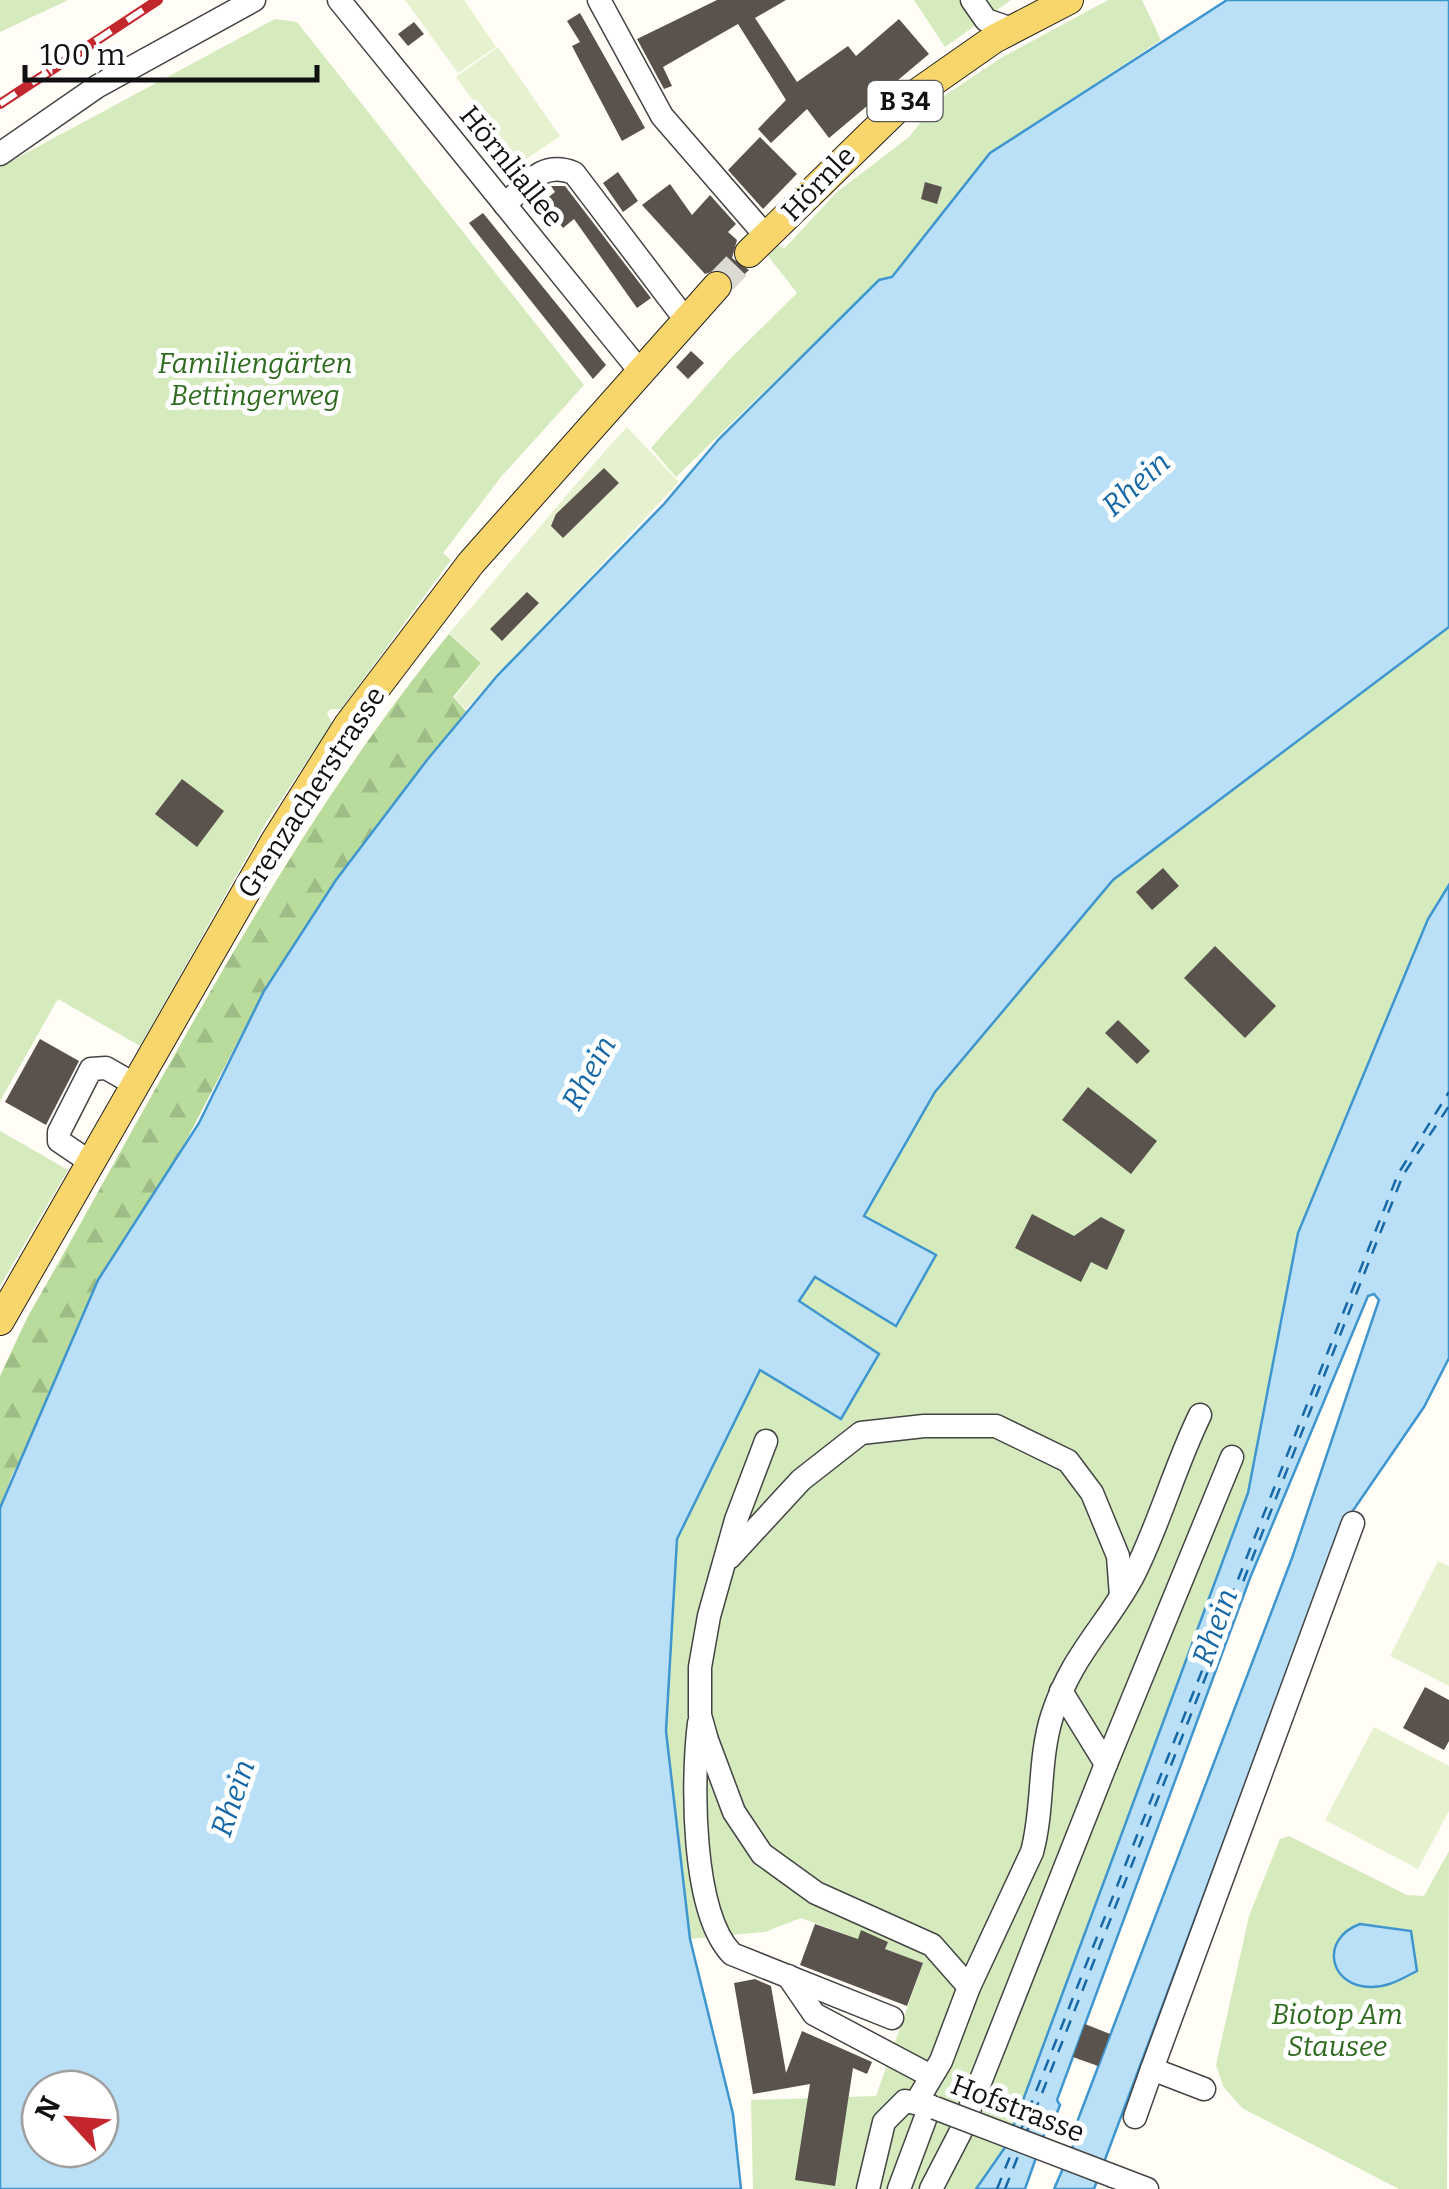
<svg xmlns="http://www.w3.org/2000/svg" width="1449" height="2189" viewBox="0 0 1449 2189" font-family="Bitter,serif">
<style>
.green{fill:#d5ebbd}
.forest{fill:url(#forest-firs)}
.pitch{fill:#e6f2cf}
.water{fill:#b9e0f7;stroke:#3f96cf;stroke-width:2.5;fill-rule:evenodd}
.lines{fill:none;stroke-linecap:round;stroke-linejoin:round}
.ferry{stroke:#1768a6;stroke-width:2.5;stroke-dasharray:12 10;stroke-linecap:butt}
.building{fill:#5a524d}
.major-tunnel{stroke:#dbdad3;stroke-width:28;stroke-dasharray:28 14;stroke-linecap:butt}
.minor-casing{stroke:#444;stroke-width:25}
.major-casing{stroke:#222;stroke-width:30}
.minor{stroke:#fff;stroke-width:22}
.major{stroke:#f9d66b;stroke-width:28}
.rail-casing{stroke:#c4262e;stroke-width:10}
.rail{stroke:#fff;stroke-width:6;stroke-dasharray:19;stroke-linecap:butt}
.minor-bridge-casing{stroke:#444;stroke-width:25;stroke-linecap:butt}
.minor-bridge{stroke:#fff;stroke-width:22}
.labels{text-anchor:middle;stroke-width:10;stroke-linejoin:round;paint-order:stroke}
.shield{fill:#fff;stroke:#585858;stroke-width:2.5}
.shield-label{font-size:25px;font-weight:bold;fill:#111}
.street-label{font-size:28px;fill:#111;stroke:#fff}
.park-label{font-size:28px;font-style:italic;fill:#2f6b1f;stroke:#fff}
.water-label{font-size:30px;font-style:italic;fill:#1768a6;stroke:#fff}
</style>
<defs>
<pattern id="forest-firs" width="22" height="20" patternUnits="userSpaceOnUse" patternTransform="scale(2.5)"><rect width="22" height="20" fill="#b9dc9c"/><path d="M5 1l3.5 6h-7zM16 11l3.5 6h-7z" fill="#9ebc85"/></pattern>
</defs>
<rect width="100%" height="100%" fill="#fffdf5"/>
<g class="green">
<path d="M0,0h68l-68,32z"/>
<path d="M914,0h97l-66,47z"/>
<path d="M1108,0h34l19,40 -171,113 -98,124 -13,3 -203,197 -25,-29 80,-90 66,-65 -39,-50 8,-7 18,13 52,-56 73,-56 29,-37 63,-42z"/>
<path d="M275,19l22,3 287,363 -83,92 -58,76 8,7 -110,149h-11l-3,5 5,9 -65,98 -127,225 -82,-47 -58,102v-934z"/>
<path d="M1449,627v258l-21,34 -130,314 -50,260 -242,653 -30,43h-223l-2,-89 125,-4 47,-133 -122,-45 -36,14 -75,7 -24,-208 11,-192 83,-170 82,49 -44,-116 16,-25 81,49 -31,-110 71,-124 178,-212z"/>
<path d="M0,1131l68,39 -68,116z"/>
<path d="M1289,1836l118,59 17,1 25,-45 -2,338h-48l-157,-81 -19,-22 -7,-21 33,-149 31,-77z"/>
</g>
<path class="forest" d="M449,634l32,29 -28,34 13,14 -130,169 -72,111 -252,484 -12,33v-132l27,-58c131,-227 256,-482 422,-684z"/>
<g class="pitch">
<path d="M405,0h59l32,47 -38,26z"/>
<path d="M498,47l62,89 -41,28 -63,-87z"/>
<path d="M627,427l52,55 -213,227 -12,-11 28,-35 -33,-30c61,-69 116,-139 178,-206z"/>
<path d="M1438,1561l11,5v120l-59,-30z"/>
<path d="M1374,1727l75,39v45l-31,58 -93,-49z"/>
</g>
<g class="water">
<path d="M1227,0h222v627l-336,253 -178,212 -71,124 72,39 -40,71 -81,-49 -16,24 80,53 -38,65 -81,-49 -83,169 -11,192 24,208 43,175 8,75h-741v-681l98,-228 101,-157 65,-132 72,-111 91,-120 70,-84 167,-172 55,-65 160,-159 13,-3 98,-124zM40,2089h60v60h-60z"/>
<path d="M1449,885v473l-25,49 -83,121 -247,661h-40l25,-57 -5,-2 218,-572 87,-258 -5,-6 -6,2 -118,282 -193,522 3,5 -7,18 -4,-2 -24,68h-49l30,-43 242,-653 50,-260 130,-314z"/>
<path d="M1360,1924l51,7 6,40c-16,8 -28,16 -46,16 -42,0 -52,-48 -11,-63z"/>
</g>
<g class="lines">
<g class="ferry">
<path d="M1020,2132l378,-958 51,-82"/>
<path d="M1026,2134l377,-959 46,-69"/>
<path d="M997,2189l16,-40"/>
<path d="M1005,2189l15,-38"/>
</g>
</g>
<g class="building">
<path d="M717,0h69l-31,18 42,64 51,-36 8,10 43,-37 30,35 -100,84 -22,-29 -36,34 -13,-14 28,-29 -48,-76 -75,43 9,19 -8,3 -27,-50z"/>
<path d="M580,13l65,115 -23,13 -50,-95 8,-4 -13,-21z"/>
<path d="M414,22l10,12 -16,12 -10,-12z"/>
<path d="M760,137l37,37 -34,35 -35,-39z"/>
<path d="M618,172l20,29 -15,11 -20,-29z"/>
<path d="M925,182l17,5 -5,17 -16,-5z"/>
<path d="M670,184l22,31 18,-20 26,29 -8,8 9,8 -5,18 17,12 -15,14 -13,-15 -16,5 -63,-69z"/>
<path d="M551,186h14l86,112 -14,10 -63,-89 -11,9 -21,-26 13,-10z"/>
<path d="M483,213l123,152 -13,14 -124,-156z"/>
<path d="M691,351l13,12 -16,16 -12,-12z"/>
<path d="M604,468l15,15 -56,55 -12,-12 5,-12z"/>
<path d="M527,592l12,11 -37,38 -12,-12z"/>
<path d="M182,779l42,32 -27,36 -42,-33z"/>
<path d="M1163,868l16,18 -27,24 -16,-18z"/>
<path d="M1215,946l61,60 -31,32 -61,-60z"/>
<path d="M1118,1020l32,31 -13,13 -32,-31z"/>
<path d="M40,1039l39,22 -33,64 -41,-23z"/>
<path d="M1088,1087l69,54 -26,33 -69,-54z"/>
<path d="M1032,1214l42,22 27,-19 24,13 -18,40 -16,-8 -10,20 -66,-34z"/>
<path d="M1425,1687l24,13v41l-5,9 -41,-22z"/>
<path d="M815,1924l43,15 3,-9 27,12 -3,7 38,14 -16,43 -107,-41z"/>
<path d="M755,1979l16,7 15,87 16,-42 70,31 -5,12 -14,-6 -18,118 -40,-6 15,-96 -57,10 -19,-111z"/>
<path d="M1085,2024l25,10 -12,32 -25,-9z"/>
</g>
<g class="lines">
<path class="major-tunnel" d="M717,286l32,-33"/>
<defs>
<g id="minor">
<path d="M339,0l300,370"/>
<path d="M599,0l63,116 104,120"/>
<path d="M972,0l14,20 26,9"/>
<path d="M0,154l98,-68 156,-86"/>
<path d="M505,205c22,-21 37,-45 69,-32l111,146"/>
<path d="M90,1162l-31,-21v-9l32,-63 15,-1 28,16"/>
<path d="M766,1441l-30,79 -27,96 -9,51v48l7,25 27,72 28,42 54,39 116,52 37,42 -28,74 -24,40"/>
<path d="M730,1557l71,-77 60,-47 63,-7h72l72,35 24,32 26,63 3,40"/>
<path d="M699,1723c-7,57 -8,189 33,231l160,64"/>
<path d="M1106,1764l126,-307"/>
<path d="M788,1976l26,38 115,61"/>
<path d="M969,1987l63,-135c12,-44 6,-91 20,-136 20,-61 51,-86 80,-138 27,-52 42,-110 68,-163"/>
<path d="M1204,2089l-52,-20 201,-546"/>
<path d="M1135,2117l17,-48"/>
<path d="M1113,2176l34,13"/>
<path d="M868,2189l16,-67 21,-21 25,5"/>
<path d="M899,2189l31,-83"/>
<path d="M931,2189l29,-56 146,-369 -45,-73"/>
</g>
<g id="major">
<path d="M749,253l155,-151 90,-63 75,-39"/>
<path d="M0,1321l275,-480 73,-116 123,-162 246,-277"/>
</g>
</defs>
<use href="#minor" class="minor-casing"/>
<use href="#major" class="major-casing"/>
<use href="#minor" class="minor"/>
<use href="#major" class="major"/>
<defs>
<path id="rail" d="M0,104l158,-104"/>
</defs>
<use href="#rail" class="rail-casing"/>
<use href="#rail" class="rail"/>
<defs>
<path id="minor-bridge" d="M935,2108l178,68"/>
</defs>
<use href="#minor-bridge" class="minor-bridge-casing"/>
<use href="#minor-bridge" class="minor-bridge"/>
</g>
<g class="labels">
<rect class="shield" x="867.5" y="81" width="75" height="40" rx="8"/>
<g class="shield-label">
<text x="905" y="110">B 34</text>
</g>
<g class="street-label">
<text transform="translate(512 166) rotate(51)" y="10">Hörnliallee</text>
<text transform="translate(818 183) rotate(-46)" y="10">Hörnle</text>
<text transform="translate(311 792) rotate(-57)" y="10">Grenzacherstrasse</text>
<text transform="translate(1018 2108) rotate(21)" y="10">Hofstrasse</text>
</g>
<g class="park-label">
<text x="255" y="373">Familiengärten<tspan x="255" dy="32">Bettingerweg</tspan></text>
<text x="1337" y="2024">Biotop Am<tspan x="1337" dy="32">Stausee</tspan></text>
</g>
<g class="water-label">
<text transform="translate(1136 484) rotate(-42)" y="10">Rhein</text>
<text transform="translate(589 1073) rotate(-61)" y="10">Rhein</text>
<text transform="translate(1215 1627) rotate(-70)" y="10">Rhein</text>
<text transform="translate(233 1798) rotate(-71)" y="10">Rhein</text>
</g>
</g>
<g transform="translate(70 2119) rotate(296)"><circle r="48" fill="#ffffff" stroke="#a0a0a0" stroke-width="2.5"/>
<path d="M0-8L18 38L0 25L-18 38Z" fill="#c4262e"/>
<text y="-15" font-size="28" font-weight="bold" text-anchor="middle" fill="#111111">N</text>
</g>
<path d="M25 65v15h292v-15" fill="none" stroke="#111111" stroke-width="5"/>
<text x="40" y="65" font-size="30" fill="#111111" stroke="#ffffff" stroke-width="8" paint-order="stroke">100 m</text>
</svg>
